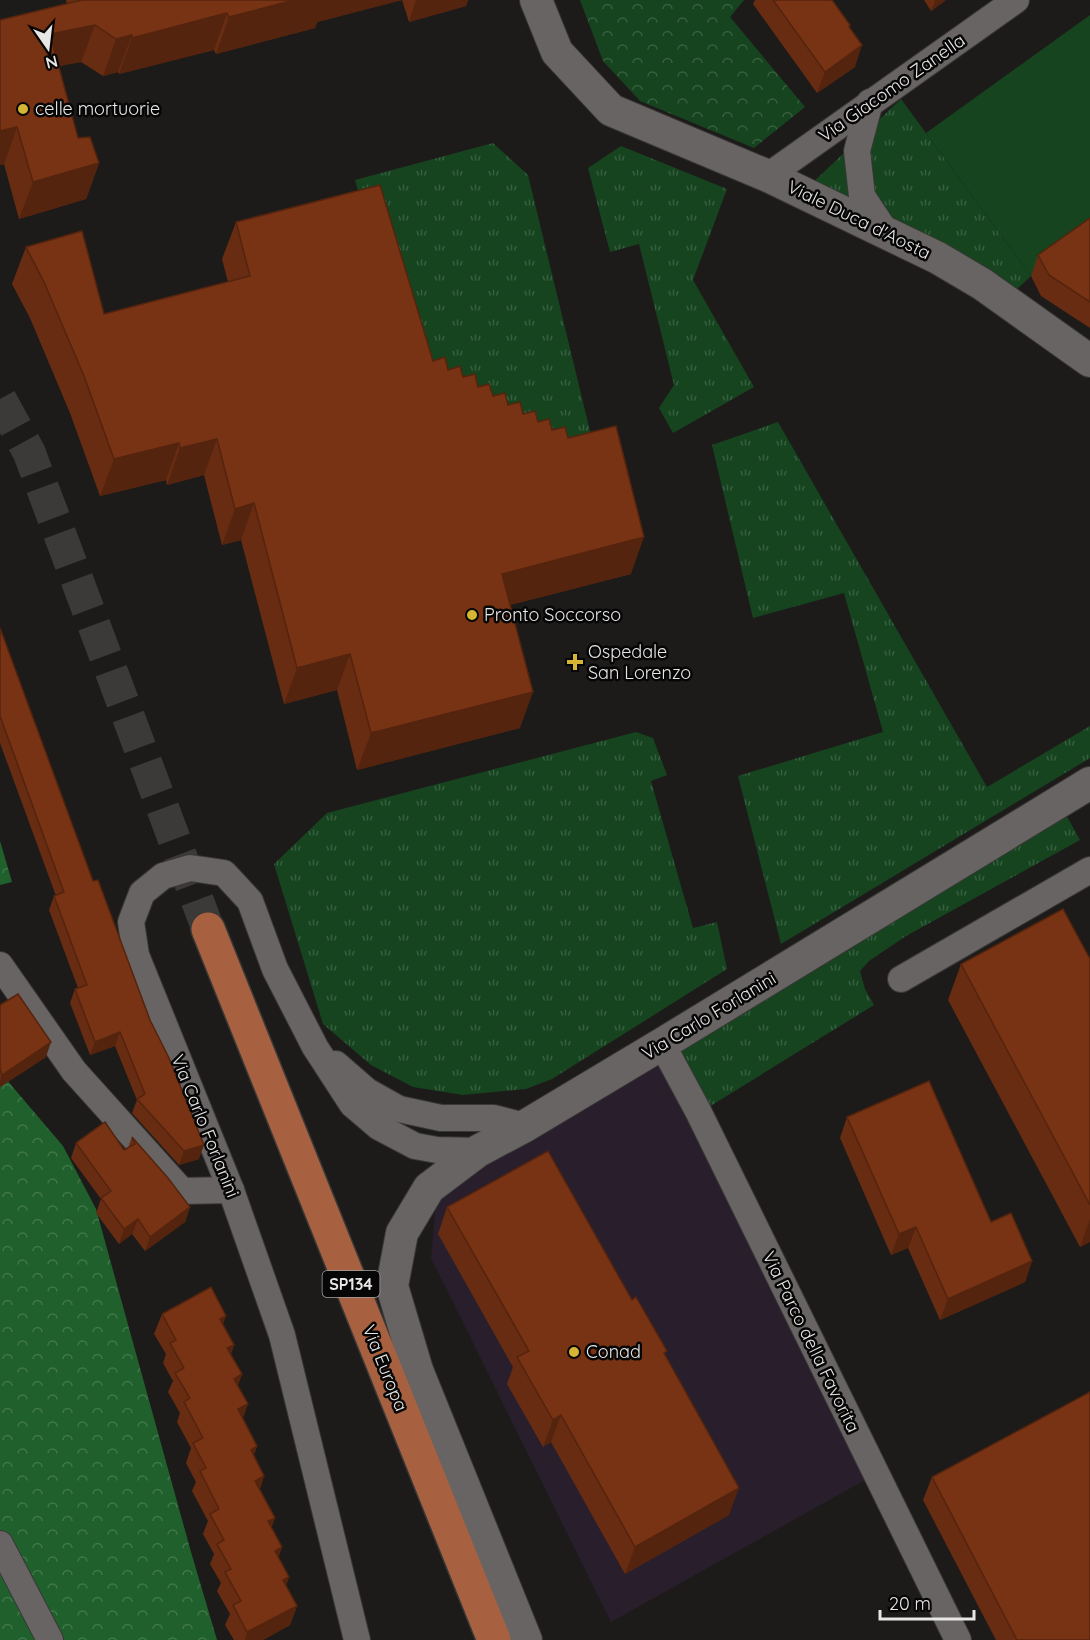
<svg xmlns="http://www.w3.org/2000/svg" width="1090" height="1640" viewBox="0 0 1090 1640" font-family="Quicksand,sans-serif">
<style>
.commercial{fill:#291e2c}
.grass{fill:url(#grass-tufts)}
.forest{fill:url(#forest-crowns)}
.park{fill:url(#park-crowns)}
.garden{fill:#15441e}
.lines{fill:none;stroke-linecap:round;stroke-linejoin:round}
.primary-tunnel{stroke:#3b3a39;stroke-width:33;stroke-dasharray:33 16;stroke-linecap:butt}
.minor-casing{stroke:#393836;stroke-width:28}
.tertiary-casing{stroke:#393836;stroke-width:34}
.primary-casing{stroke:#393836;stroke-width:36}
.minor{stroke:#676463;stroke-width:26}
.tertiary{stroke:#676463;stroke-width:32}
.primary{stroke:#a86140;stroke-width:33}
.wall{fill:#672c11}
.shaded-wall{fill:#54240e}
.building{fill:#783314;stroke:#54240e;stroke-width:1.5}
.poi-dot{fill:#d5b534;stroke:#070606;stroke-width:2}
.labels{text-anchor:middle;stroke-width:5;stroke-linejoin:round;paint-order:stroke}
.shield{fill:#070606;stroke:#a4a4a3;stroke-width:1.5}
.shield-label{font-size:16px;font-weight:bold;fill:#e8e7e6}
.street-label{font-size:18px;fill:#e8e7e6;stroke:#070606}
.poi-label{font-size:18px;fill:#e8e7e6;stroke:#070606;text-anchor:start}
</style>
<defs>
<pattern id="grass-tufts" width="24" height="20" patternUnits="userSpaceOnUse" patternTransform="scale(1.5)"><rect width="24" height="20" fill="#15441e"/><path d="M3 7l-1-3M5 7V3M7 7l1-3M15 17l-1-3M17 17v-4M19 17l1-3" fill="none" stroke="#375f3f"/></pattern>
<pattern id="forest-crowns" width="20" height="18" patternUnits="userSpaceOnUse" patternTransform="scale(1.5)"><rect width="20" height="18" fill="#20602c"/><path d="M2 6a3 3 0 1 1 6 0M12 15a3 3 0 1 1 6 0" fill="none" stroke="#40774b"/></pattern>
<pattern id="park-crowns" width="20" height="18" patternUnits="userSpaceOnUse" patternTransform="scale(1.5)"><rect width="20" height="18" fill="#15441e"/><path d="M2 6a3 3 0 1 1 6 0M12 15a3 3 0 1 1 6 0" fill="none" stroke="#375f3f"/></pattern>
</defs>
<rect width="100%" height="100%" fill="#1d1b1a"/>
<path class="commercial" d="M667,1049l205,427 -261,146 -180,-364 8,-89z"/>
<g class="grass">
<path d="M901,99l130,177 -33,31 -190,-120z"/>
<path d="M493,143l35,32 70,289 -149,-51 -82,-191 -12,-42z"/>
<path d="M621,146l106,43 -34,91 61,107 -81,46 -14,-25 15,-23 -35,-141 -29,8 -22,-84z"/>
<path d="M778,422l209,365 103,-61v32l-309,186 -43,-168 145,-44 -39,-139 -91,25 -41,-173z"/>
<path d="M636,732l17,6 14,37 -16,6 42,147 24,-6 10,47 -175,110 -26,10 -63,6 -50,-8 -42,-22 -48,-41 -49,-160 53,-51z"/>
<path d="M1064,811l16,29 -174,96 -37,25 -9,10 5,18 9,16 -175,108 -32,-64z"/>
</g>
<g class="forest">
<path d="M0,841l12,41 -12,3z"/>
<path d="M0,1072l63,74 33,63 95,343 26,88h-217z"/>
</g>
<path class="park" d="M580,0h164l-14,17 75,90 -51,41 -114,-47 -37,-40z"/>
<path class="garden" d="M1090,15v218l-59,43 -105,-143z"/>
<g class="lines">
<path class="primary-tunnel" d="M0,399l29,53 179,477"/>
<defs>
<g id="minor">
<path d="M870,102l-13,49 5,45 25,38"/>
<path d="M768,176l248,-176"/>
<path d="M0,965l74,106 108,120 49,-1"/>
<path d="M901,979l189,-109"/>
<path d="M662,1044l36,67 260,529"/>
<path d="M336,1064l31,27 32,18 42,9h53l31,8"/>
<path d="M0,1544l50,96"/>
<path d="M357,1640l-75,-305 -51,-145 -95,-235 -5,-33 11,-29 21,-17 27,-8 34,5 26,28 25,68 40,78 37,57 27,23 36,19 22,4 41,1"/>
</g>
<g id="tertiary">
<path d="M536,0l21,52 54,58 157,66 170,82 44,26 108,77"/>
<path d="M526,1640l-109,-270 -25,-84 10,-53 27,-45 49,-37 47,-25 137,-82 428,-261"/>
</g>
<path id="primary" d="M208,929l286,711"/>
</defs>
<use href="#minor" class="minor-casing"/>
<use href="#tertiary" class="tertiary-casing"/>
<use href="#primary" class="primary-casing"/>
<use href="#minor" class="minor"/>
<use href="#tertiary" class="tertiary"/>
<use href="#primary" class="primary"/>
</g>
<g class="wall">
<path d="M66,0h402l-2,6 -57,16 -7,-22 -85,22 -2,6 -99,26 -2,-4 -95,24 -1,-2 -15,4 -22,-14 -22,4 19,72 21,25 -13,36 -67,20 -15,-55 -4,1 67,-161z"/>
<path d="M755,0h77l17,27 6,40 -38,26 -64,-89z"/>
<path d="M924,0h22l-15,11z"/>
<path d="M1090,218v110l-49,-32 -10,-20 7,-21z"/>
<path d="M236,222l197,139 30,16 60,37 45,24 63,136 -121,31 10,123 -163,42 -20,-80 -53,14 -43,-164 -19,5 -18,-70 -37,10 -1,-5 -66,16 -30,-83 -40,-95 -18,-34 14,-37 78,67 124,-32 -6,-23z"/>
<path d="M0,628l93,253 106,278 -20,6 -47,-52 5,-13 -22,-54 -25,9 -20,-52 5,-14 3,-1 -29,-78 5,-14h2l-56,-153z"/>
<path d="M1090,959v283l-10,5 -132,-247 13,-36z"/>
<path d="M0,1005l46,52 -46,30z"/>
<path d="M847,1117l144,105 41,39 -7,21 -85,38 -32,-72 -17,7 -51,-117z"/>
<path d="M132,1137l58,70 -5,15 -40,29 -13,-17 -13,10 -23,-31 5,-14 -30,-41 5,-15 48,7 4,-2z"/>
<path d="M447,1207l185,93 33,57 64,158 -104,59 -74,-132 -8,5 -36,-63 6,-17 -75,-133z"/>
<path d="M162,1314l61,11 11,20 -3,9 11,20 -4,11 5,34 14,27 -3,9 10,21 -4,13 15,29 -4,9 11,20 -4,11 11,19 -3,8 11,21 -7,19 -27,15h-29l-9,-15 5,-11 -13,-23 4,-8 -11,-19 4,-10 -11,-20 5,-13 -16,-30 4,-9 -10,-19 5,-15 -14,-26 3,-9 -12,-21 5,-11 -10,-18 3,-9 -12,-20z"/>
<path d="M932,1477l158,163h-94l-73,-140z"/>
</g>
<g class="shaded-wall">
<path d="M294,0h108l-85,22 -2,6 -99,26 13,-37z"/>
<path d="M416,0h52l-2,6 -57,16z"/>
<path d="M935,0h11l-15,11z"/>
<path d="M227,13l-13,37 -95,24 13,-36z"/>
<path d="M95,25l-14,37 -44,8 13,-36z"/>
<path d="M132,35l-14,37 -15,4 13,-37z"/>
<path d="M862,45l-7,22 -38,26 8,-21z"/>
<path d="M17,127l-13,37 -4,1v-34z"/>
<path d="M99,163l-13,36 -67,20 14,-37z"/>
<path d="M217,439l-13,36 -37,10 13,-37z"/>
<path d="M179,443l-13,37 -66,16 14,-37z"/>
<path d="M254,503l-13,37 -19,5 13,-36z"/>
<path d="M644,537l-13,37 -142,36 13,-36z"/>
<path d="M350,654l-13,36 -53,14 13,-36z"/>
<path d="M533,692l-13,36 -163,42 14,-37z"/>
<path d="M120,1032l-5,14 -25,9 5,-13z"/>
<path d="M51,1042l-5,15 -46,30v-6l2,-6z"/>
<path d="M204,1145l-5,14 -20,6 5,-14z"/>
<path d="M190,1207l-5,15 -40,29 5,-14z"/>
<path d="M138,1219l-6,15 -13,10 5,-15z"/>
<path d="M1090,1219v23l-10,5z"/>
<path d="M916,1227l-8,21 -17,7 8,-21z"/>
<path d="M1032,1261l-7,21 -85,38 8,-21z"/>
<path d="M226,1316l-7,19 1,-16z"/>
<path d="M234,1345l-7,19v-16z"/>
<path d="M242,1374l-7,20 -1,-15z"/>
<path d="M248,1404l-7,20 -3,-15z"/>
<path d="M561,1415l-10,27 -8,5 10,-27z"/>
<path d="M257,1446l-7,20 1,-16z"/>
<path d="M264,1476l-7,20 -2,-15z"/>
<path d="M739,1488l-10,27 -104,59 10,-27z"/>
<path d="M275,1518l-7,19v-16z"/>
<path d="M282,1547l-7,20v-16z"/>
<path d="M289,1577l-7,20 1,-17z"/>
<path d="M297,1606l-7,19 -27,15h-18l2,-8z"/>
</g>
<g class="building">
<path d="M82,0h212l-65,17 -2,-4 -95,25v-3l-16,4 -21,-14 -45,9 28,104 12,-1 9,26 -66,19 -16,-55 -17,4v-111z"/>
<path d="M773,0h59l18,25 -1,2 13,18 -37,27z"/>
<path d="M380,185l53,176 12,-4 3,13 12,-4 3,11 12,-3 3,13 11,-3 4,12 12,-3 3,12 12,-3 3,12 12,-3 3,11 11,-3 3,11 13,-3 3,11 48,-12 28,111 -142,37 31,118 -162,41 -21,-79 -53,14 -43,-165 -19,6 -18,-70 -37,9 -1,-5 -65,16 -30,-83 -40,-94 -18,-35 56,-16 22,83 146,-38 -14,-54z"/>
<path d="M1090,218v84l-41,-27 -11,-20z"/>
<path d="M0,628l93,253 5,-1 52,140 19,38 35,87 -20,6 -47,-52 8,-5 -25,-62 -25,10 -20,-53 12,-4 -33,-89 10,-4 -64,-176z"/>
<path d="M1063,909l27,50v246l-129,-241z"/>
<path d="M18,994l33,48 -49,33 -2,-7v-63z"/>
<path d="M929,1081l62,141 20,-9 21,48 -84,38 -32,-72 -17,7 -52,-117z"/>
<path d="M105,1122l19,28 11,-6 -3,-7 36,41 22,29 -40,30 -12,-18 -14,10 -23,-31 10,-7 -35,-48z"/>
<path d="M548,1151l84,149 4,-3 31,54 -3,2 75,135 -104,59 -74,-132 -8,5 -36,-63 12,-6 -82,-144z"/>
<path d="M211,1287l15,29 -6,3 14,26 -7,3 15,26 -8,5 14,25 -10,5 19,37 -6,4 13,26 -9,5 20,37 -7,3 14,26 -7,4 14,26 -6,3 14,26 -50,26 -14,-27 8,-4 -16,-29 6,-3 -14,-25 7,-4 -14,-26 9,-5 -19,-38 6,-3 -13,-25 10,-5 -19,-36 6,-4 -15,-25 9,-5 -14,-25 6,-3 -14,-26z"/>
<path d="M1090,1392v248h-73l-85,-163z"/>
</g>
<g class="poi-dot">
<circle cx="23" cy="109" r="6"/>
<circle cx="472" cy="615" r="6"/>
<path d="M572 653h6v6h6v6h-6v6h-6v-6h-6v-6h6z"/>
<circle cx="574" cy="1352" r="6"/>
</g>
<g class="labels">
<rect class="shield" x="322.5" y="1271" width="57" height="26" rx="4.5"/>
<g class="shield-label">
<text x="351" y="1290">SP134</text>
</g>
<g class="street-label">
<text transform="translate(892 88) rotate(-35)" y="6">Via Giacomo Zanella</text>
<text transform="translate(859 220) rotate(26)" y="6">Viale Duca d'Aosta</text>
<text transform="translate(709 1016) rotate(-31)" y="6">Via Carlo Forlanini</text>
<text transform="translate(205 1126) rotate(68)" y="6">Via Carlo Forlanini</text>
<text transform="translate(811 1342) rotate(64)" y="6">Via Parco della Favorita</text>
<text transform="translate(385 1368) rotate(68)" y="6">Via Europa</text>
</g>
<g class="poi-label">
<text x="35" y="115">celle mortuorie</text>
<text x="484" y="621">Pronto Soccorso</text>
<text x="588" y="658">Ospedale<tspan x="588" dy="21">San Lorenzo</tspan></text>
<text x="586" y="1358">Conad</text>
</g>
</g>
<g transform="translate(48 48) rotate(166)" stroke="#070606" stroke-width="4.5" paint-order="stroke">
<path d="M0-4.5L10 22L0 15L-10 22Z" fill="#e8e7e6"/>
<text y="-9" font-size="16" font-weight="bold" text-anchor="middle" fill="#e8e7e6">N</text>
</g>
<path d="M880 1610v9h94v-9" fill="none" stroke="#e8e7e6" stroke-width="3"/>
<text x="889" y="1610" font-size="18" fill="#e8e7e6" stroke="#070606" stroke-width="4.5" paint-order="stroke">20 m</text>
</svg>
